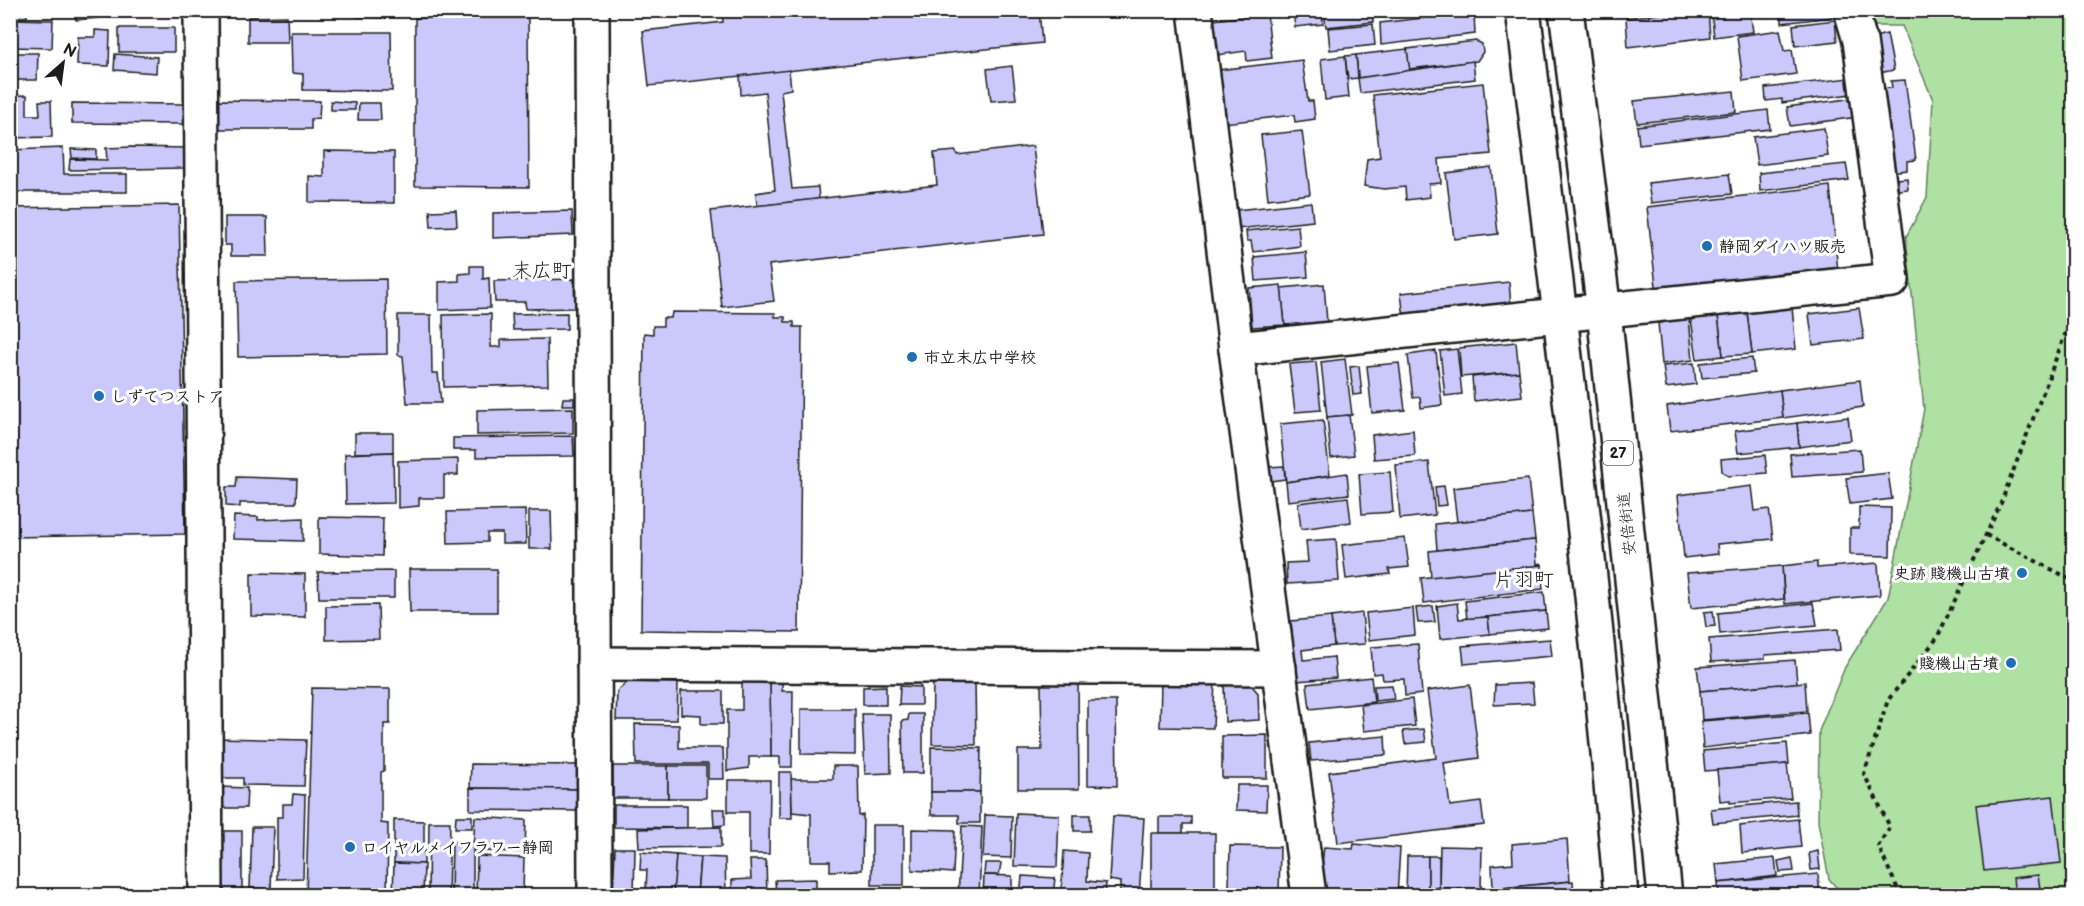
<svg xmlns="http://www.w3.org/2000/svg" width="2084" height="906" viewBox="0 0 2084 906" font-family="'Balsamiq Sans','Klee One',sans-serif">
<style>
.green{fill:#aee1a3;stroke:#657e60;stroke-width:1.5}
.building{fill:#cbc9fb;stroke:#1c1c1c;stroke-width:1.5}
.lines{fill:none;stroke-linecap:round;stroke-linejoin:round}
.minor-casing{stroke:#1c1c1c;stroke-width:38}
.major-casing{stroke:#1c1c1c;stroke-width:38}
.path{stroke:#1c1c1c;stroke-width:4;stroke-dasharray:4.5 4.5;stroke-linecap:butt}
.minor{stroke:#fff;stroke-width:33}
.major{stroke:#fff;stroke-width:33}
.poi-dot{fill:#1f6fb2;stroke:#fff;stroke-width:2}
.labels{text-anchor:middle;stroke-width:6;stroke-linejoin:round;paint-order:stroke}
.shield{fill:#fff;stroke:#606060;stroke-width:1.5}
.shield-label{font-size:15px;font-weight:bold;fill:#1c1c1c}
.poi-label{font-size:16px;font-weight:bold;fill:#1c1c1c;stroke:#fff;text-anchor:start}
.street-label{font-size:16px;fill:#1c1c1c;stroke:#fff}
.quarter-label{font-size:20px;fill:#1c1c1c;stroke:#fff}
</style>
<rect width="100%" height="100%" fill="#fff"/>
<filter id="ink" filterUnits="userSpaceOnUse"><feTurbulence type="fractalNoise" baseFrequency=".0167" numOctaves="2"/><feDisplacementMap in="SourceGraphic" scale="12" xChannelSelector="R" yChannelSelector="G"/><feConvolveMatrix kernelMatrix="1 2 1 2 8 2 1 2 1" color-interpolation-filters="sRGB"/></filter>
<g filter="url(#ink)">
<path class="green" d="M1866,11h207v884h-230l-14,-16 -11,-57 1,-91 26,-64 43,-69 36,-189 -18,-172 21,-40 6,-97 -31,-74h-30z"/>
<g class="building">
<rect x="10" y="10" width="17" height="7"/>
<path d="M75,10h21l1,8 -21,2z"/>
<path d="M356,10h28v8l-28,-1z"/>
<path d="M722,10h317l3,33 -393,43 -6,-55 80,-9z"/>
<path d="M1293,10h29l1,14 -28,3z"/>
<path d="M1324,10h48l1,12 -47,5z"/>
<path d="M1397,10h41l-41,6z"/>
<path d="M1621,10h50l-50,6z"/>
<path d="M1691,10h17l2,27 -82,10 -2,-29z"/>
<path d="M1711,10h39l3,22 -39,5z"/>
<path d="M1775,10h56l1,7 -50,6v-8l-7,1z"/>
<path d="M1474,12l1,22 -94,11 -1,-22z"/>
<path d="M1267,14l5,44 -25,3 -1,-10 -29,4 -4,-35z"/>
<path d="M287,16l1,26h-40v-25z"/>
<path d="M415,18h113l1,169 -114,-1z"/>
<path d="M10,19l43,1 -1,28 -42,-1z"/>
<path d="M1835,20l2,21 -42,5 -2,-21z"/>
<path d="M1373,24l2,21 -45,5 -2,-22z"/>
<rect x="119" y="28" width="55" height="24"/>
<path d="M95,30l15,1 -1,35 -32,-1 1,-28h17z"/>
<path d="M1780,30l4,21 8,-1 4,24 -53,7 -6,-45z"/>
<path d="M291,32h100l1,59 -89,-1v-16l-11,-1z"/>
<path d="M1887,34l7,36 -15,3 -8,-35z"/>
<path d="M1476,41l6,3 1,8 -6,9 -68,8 -2,-20z"/>
<path d="M1407,49l3,23 -52,6 -2,-23z"/>
<path d="M10,53h28l-1,27h-27z"/>
<path d="M115,54l42,3 -1,16 -42,-3z"/>
<path d="M1356,55l2,23 -10,1 -3,-23z"/>
<path d="M1345,56l4,41 -24,3 -4,-41z"/>
<path d="M1302,60l6,41h5l2,18 -20,3 -1,-7 -70,8 -6,-53z"/>
<path d="M1473,61l2,18 -115,14 -2,-15z"/>
<path d="M1012,66l4,33 -25,2 -4,-32z"/>
<path d="M789,70l2,19 -10,2 11,98 26,-2 1,12 -62,7 -1,-13 19,-3 -10,-98 -24,3 -1,-19z"/>
<path d="M1849,78l2,16 -69,9v-4l-16,2 -1,-13z"/>
<path d="M1905,80l11,80 -9,1v9l-17,2 -11,-83 13,-1 -1,-7z"/>
<path d="M1483,83l8,71 -52,5 2,24 -12,1 1,13 -24,3 -1,-13 -21,2 -20,-3 3,-27 13,-2 -7,-62z"/>
<path d="M1734,91l2,21 -99,11 -3,-22z"/>
<path d="M27,95v20h13l-1,-14h12l1,36 -42,1v-42z"/>
<path d="M1855,98l3,19 -68,9 -3,-19z"/>
<path d="M215,100l105,1 -1,17 -8,1v10h-97z"/>
<path d="M331,101l24,2v7h-24z"/>
<path d="M72,103l114,1 -1,20 -113,-1z"/>
<path d="M359,103h21l1,17h-23z"/>
<path d="M1768,110l2,19 -131,15 -2,-18z"/>
<path d="M1824,128l4,28 -71,9 -4,-28z"/>
<path d="M1302,131l8,63 -42,5 -7,-64z"/>
<path d="M1033,146l10,88 -274,31 5,36 -52,6 -11,-96 226,-26 -3,-32 22,-2 1,4z"/>
<path d="M132,147l53,1v20l-116,2 1,-11 37,1 -1,-12z"/>
<path d="M63,148l1,26h63v18h-117v-42z"/>
<path d="M71,149l25,1v9l-24,-1z"/>
<path d="M324,151l70,1v51l-85,-1v-26l15,1z"/>
<path d="M1846,164l3,16 -89,11 -1,-18z"/>
<path d="M1491,167l7,67 -44,5 -8,-66z"/>
<path d="M1729,174l3,20 -81,9 -3,-20z"/>
<path d="M1907,178l1,11 -10,1 -1,-11z"/>
<path d="M1830,186l8,86 -181,23 -10,-88z"/>
<path d="M1311,202l2,19 -76,8 -1,-19z"/>
<path d="M179,205l6,329 -173,3 -2,-329z"/>
<path d="M456,210l1,16 -26,1 -1,-16z"/>
<path d="M572,211l1,24 -80,3v-25z"/>
<path d="M225,217h42l1,39h-37v-11h-6z"/>
<path d="M1298,226l2,20 -47,6 -2,-11h-4l-1,-10z"/>
<path d="M1306,252l2,25 -52,4 -2,-24z"/>
<path d="M470,266h13v13l6,-1 1,30 -51,2v-28l20,-1v-7l11,-1z"/>
<path d="M386,279l1,75 -149,3 -2,-76z"/>
<path d="M574,279l1,29 -49,1 -1,-7h-30l-1,-21z"/>
<path d="M1509,282l2,24 -107,12 -3,-25z"/>
<path d="M1324,284l3,38 -42,3 -4,-37z"/>
<path d="M1281,285l4,40 -33,2 -3,-39z"/>
<path d="M1792,307l4,42 -44,5 -5,-42z"/>
<path d="M1859,308l5,31 -51,6 -4,-31z"/>
<path d="M672,312l103,1v4h10v5h9v5h8l-3,305 -158,-2 3,-297 9,1v-8h10v-8h8z"/>
<path d="M1747,312l5,42 -29,2 -5,-40z"/>
<path d="M567,313v16l-54,1 -1,-16z"/>
<path d="M491,314v33h10v-7l46,-1 1,46 -104,2 -1,-72z"/>
<path d="M398,315h33l1,58h6l3,30h-34l-4,-47 -5,-1z"/>
<path d="M1718,316l5,40 -26,3 -6,-40z"/>
<path d="M1689,319l4,41 -31,4 -4,-41z"/>
<path d="M1516,342l3,30 -58,5 -2,-29z"/>
<path d="M1457,349l5,45 -17,2 -5,-45z"/>
<path d="M1436,351l6,54 -21,3 -1,-11 -7,1 -5,-43z"/>
<path d="M1752,358l2,15 -52,5 -2,-15z"/>
<path d="M1345,359l7,56 -25,2 -6,-55z"/>
<path d="M1316,362l5,48 -26,2 -6,-48z"/>
<path d="M1399,363l6,47 -33,3 -5,-47z"/>
<path d="M1694,363l2,21 -30,4 -3,-22z"/>
<path d="M1359,366l3,28 -9,1 -3,-28z"/>
<path d="M1519,372l3,24 -48,5 -2,-24z"/>
<path d="M1860,380l3,27 -80,11 -3,-28z"/>
<path d="M1780,390l3,28 -113,13 -3,-25z"/>
<path d="M563,398h11v7h-12z"/>
<path d="M573,408v25l-96,2v-25z"/>
<path d="M1349,415l5,40 -23,3 -4,-41z"/>
<path d="M1848,417l3,23 -52,7 -2,-24z"/>
<path d="M1323,420l7,55 -44,7 -6,-58z"/>
<path d="M1797,423l2,24 -61,6 -3,-22z"/>
<path d="M1413,430l2,26 -41,3 -2,-24z"/>
<path d="M355,433h38v19l-38,1z"/>
<path d="M573,436l1,20 -98,1v-7h-23v-12z"/>
<path d="M1860,449l2,23 -70,5 -2,-23z"/>
<path d="M393,452l1,51 -48,1 -1,-50z"/>
<path d="M1765,455l2,18 -39,3 -6,-5 -1,-12z"/>
<path d="M458,459v16h-14v23h-25v8l-21,2v-47z"/>
<path d="M1429,462l6,53 -35,4 -4,-54z"/>
<path d="M1284,466l1,13 -14,2 -2,-14z"/>
<path d="M1390,472l3,40 -31,2 -3,-40z"/>
<path d="M1347,473l2,21 -61,7 -2,-19z"/>
<path d="M1888,473l4,26 -42,5 -4,-26z"/>
<path d="M237,477l60,2 -1,24h-56v4l-14,-1v-19h10z"/>
<path d="M1528,479l4,35 -75,8 -4,-34z"/>
<path d="M1444,486l3,19 -10,1 -2,-19z"/>
<path d="M1752,486l3,25 14,-2 4,30 -56,5 1,10 -34,4 -6,-63z"/>
<path d="M1348,497l3,25 -50,7 -3,-26z"/>
<path d="M1859,507l32,1 -1,48 -40,-1v-27h9z"/>
<path d="M525,510l1,34h-24v-11h-15v9l-39,1 -1,-31z"/>
<path d="M529,511h22l1,38h-23z"/>
<path d="M1532,514l3,26 -98,10 -2,-26z"/>
<path d="M234,516l24,1v3l45,-2v23l-70,-2z"/>
<path d="M319,517l64,1 -1,38 -63,-2z"/>
<path d="M1405,538l4,29 -20,2 1,5 -44,5 -4,-34z"/>
<path d="M1336,539l3,42 -52,3 -1,-21 22,-1 -2,-21z"/>
<path d="M1535,540l2,24 4,-1 1,2 -111,13 -2,-27z"/>
<path d="M1817,562v6l61,-5 2,32 -95,9 -3,-38z"/>
<path d="M1542,565l1,24 -119,14 -3,-25z"/>
<path d="M1782,566l2,33 -93,9 -4,-35z"/>
<path d="M409,569h88v43h-87z"/>
<path d="M394,571v27h-75l-1,-26z"/>
<path d="M251,573l54,1v43l-54,-1z"/>
<path d="M1544,592l2,19 -79,8 -2,-18z"/>
<path d="M1457,603l2,16 29,-2 2,17 -50,5 -3,-33z"/>
<path d="M1813,603l4,22 -97,9 -2,-21z"/>
<path d="M378,605l1,34 -53,1v-34z"/>
<path d="M1433,606l2,16 -17,1 -2,-15z"/>
<path d="M1413,608l2,27 -46,5 -3,-27z"/>
<path d="M1546,611l2,17 -58,6 -2,-17z"/>
<path d="M1713,611l2,15 -9,1 -2,-15z"/>
<path d="M1362,613l3,31 -31,2 -3,-29z"/>
<path d="M1331,617l3,29 -32,4 1,10 31,-3 2,21 -40,3 -5,-60z"/>
<path d="M1838,629l2,21 -75,5v4l-54,3 -2,-23z"/>
<path d="M1550,639l2,17 -88,8 -2,-18z"/>
<path d="M1418,644l4,50 -17,2 -1,-17 -21,1 -1,-7 -9,1 -2,-27z"/>
<path d="M1795,660l2,23 -97,8 -3,-24z"/>
<path d="M1371,677l3,25 -64,7 -3,-25z"/>
<path d="M1161,679l54,2 -2,47 -53,-1z"/>
<path d="M782,681v10h11l-1,76h-12v-10h-9l-1,-75z"/>
<path d="M933,681h42l1,64 -44,-1z"/>
<path d="M1224,681h24l10,12 1,27 -34,2z"/>
<path d="M628,682l50,1 -1,37h-61l1,-29z"/>
<path d="M742,682h28l1,75h-22v11l-22,3v-61h15z"/>
<path d="M1078,682l1,107h-61v-39h24l-1,-67z"/>
<path d="M1805,682l2,29 -105,9 -2,-29z"/>
<path d="M1532,683l2,20 -40,2 1,-20z"/>
<path d="M1392,685l2,14 -19,2 -1,-15z"/>
<path d="M1470,685l9,73 -35,5 6,43 31,-4 3,23 -146,18 -9,-71 107,-14 -9,-67z"/>
<path d="M886,686v19h-23v-18z"/>
<path d="M900,686l21,1v18h-22z"/>
<path d="M312,688l78,1v35h-6v47l-3,1v51l7,1 -1,72h-81z"/>
<path d="M681,691h42v33h-22v-9l-20,-1z"/>
<path d="M1412,699l3,27 -51,5 -3,-26z"/>
<path d="M1088,701h28l1,85 -29,-1z"/>
<path d="M801,709h54v46l-54,-1z"/>
<path d="M1808,713l2,22 -107,13 -2,-27z"/>
<path d="M862,714h28l1,59 -26,1z"/>
<path d="M909,714h14v59h-20l-1,-52 6,-1z"/>
<path d="M635,724l44,1v23h44l1,31h-16v-15h-72z"/>
<path d="M1424,729l2,13 -21,2 -2,-13z"/>
<path d="M1267,735v43h-45v-42z"/>
<path d="M1385,736l1,19 -75,6 -2,-18z"/>
<path d="M216,738l90,2 -2,46 -61,-1v-7h-26z"/>
<path d="M1787,743l2,21 -84,7 -2,-20z"/>
<path d="M931,747l50,1 -1,44h-49z"/>
<path d="M471,764l107,1 -1,24 -107,-1z"/>
<path d="M1787,764l4,34 -61,5v-3l-10,1 -3,-31z"/>
<rect x="613" y="766" width="55" height="32"/>
<rect x="668" y="766" width="38" height="32"/>
<path d="M833,766h25l1,50 4,-1 -1,55 -32,1v-10h-19v-47l-19,-2 -1,-33h42z"/>
<path d="M779,772h12l1,46h-13z"/>
<path d="M728,780h42l-1,74h-20v-42h-21z"/>
<path d="M1237,785h30l-1,26 -30,-1z"/>
<path d="M220,787l27,1 -1,20h-26z"/>
<path d="M470,788l107,1v22l-107,-1z"/>
<path d="M931,792h49v31h-21v-8h-28z"/>
<path d="M293,794l12,1 -2,83 -26,1v-62h6v-13h9z"/>
<path d="M2053,796l8,67 -77,8 -8,-66z"/>
<path d="M1796,801l1,14 -84,8 -2,-14z"/>
<path d="M614,805h73v23l-73,-1z"/>
<path d="M713,809h12v16l-11,1z"/>
<path d="M1016,813l43,2 -2,52 -43,-1z"/>
<path d="M985,815l27,1 -1,42 -28,-1z"/>
<rect x="1074" y="815" width="16" height="16"/>
<path d="M456,816h16v12h-17z"/>
<path d="M1113,816l31,2 -5,78h-19v-14l-11,-2z"/>
<path d="M475,817l51,3 -1,32 -52,-1z"/>
<path d="M1159,817h32v7h-8v9h-24z"/>
<path d="M1798,819l3,28 -59,6 -2,-27z"/>
<path d="M394,820l30,1v43l-30,-1z"/>
<path d="M429,822h21l-2,74h-20z"/>
<rect x="872" y="825" width="32" height="60"/>
<path d="M962,826l20,1 -3,69h-21z"/>
<path d="M252,827h21l-2,62 -21,-1z"/>
<path d="M721,827v20l-82,1 -1,-19z"/>
<path d="M912,829l43,1 -2,43 -41,-3z"/>
<path d="M218,831h24v65h-25z"/>
<path d="M1151,833h64v60l-64,3z"/>
<path d="M1567,839l3,42 -77,8 -1,-24 21,-2 -1,-19z"/>
<path d="M452,842h21v54h-22z"/>
<path d="M1354,844l46,4 -3,48 -78,-7 5,-42 29,2z"/>
<path d="M1230,846l50,1 -1,49h-41v-9h-9z"/>
<path d="M1440,846l42,1 -1,42 -42,-1z"/>
<path d="M615,848h20l-1,48h-21z"/>
<path d="M1064,851l24,2 -1,28 19,2 -1,13h-44z"/>
<path d="M1818,851l2,18 -9,1 -2,-17z"/>
<path d="M641,852l35,3 -2,37 -28,-3 1,-19h-7z"/>
<path d="M676,855l24,2 -3,39h-24z"/>
<path d="M477,856l47,2 -1,34 -47,4z"/>
<path d="M1407,856h21v40h-22z"/>
<rect x="1428" y="856" width="11" height="32"/>
<path d="M700,857l25,1 1,38h-29z"/>
<path d="M1775,858l2,18 -59,7 -2,-19z"/>
<path d="M1792,858l2,13 -14,1 -2,-11z"/>
<path d="M750,860h16l1,36h-35v-16l19,-1z"/>
<path d="M394,863l30,1 -1,32h-30z"/>
<path d="M985,863h16l-2,12h-15z"/>
<path d="M1818,874l2,22h-101l-1,-13z"/>
<path d="M984,875l28,1v20h-29z"/>
<path d="M2038,875l3,21h-26l-2,-18z"/>
<path d="M1022,876l33,2 -2,18h-33z"/>
<path d="M816,879v17h-40l-1,-16z"/>
<path d="M1573,881l1,15h-81v-7z"/>
<path d="M646,889l28,3 -1,4h-27z"/>
<path d="M527,892v4h-21v-3z"/>
<path d="M1490,892v4h-58v-3z"/>
</g>
<g class="lines">
<defs>
<g id="minor">
<path d="M201,10l5,886"/>
<path d="M592,10l3,886"/>
<path d="M1195,10l41,339 73,547"/>
<path d="M1236,349l656,-69 -32,-239 -9,-31"/>
<path d="M594,664l685,4"/>
</g>
<g id="major">
<path d="M1523,10c36,295 73,590 98,886"/>
<path d="M1566,10l38,301 61,585"/>
</g>
</defs>
<use href="#minor" class="minor-casing"/>
<use href="#major" class="major-casing"/>
<g class="path">
<path d="M1986,535l88,46"/>
<path d="M1901,896l-23,-50 12,-19 -26,-53 24,-74 49,-62 64,-135 73,-192"/>
</g>
<use href="#minor" class="minor"/>
<use href="#major" class="major"/>
</g>
</g>
<g class="poi-dot">
<circle cx="1707" cy="246" r="6"/>
<circle cx="912" cy="357" r="6"/>
<circle cx="99" cy="396" r="6"/>
<circle cx="2022" cy="573" r="6"/>
<circle cx="2011" cy="663" r="6"/>
<circle cx="350" cy="847" r="6"/>
</g>
<g class="labels">
<rect class="shield" x="1603" y="441" width="30" height="24" rx="4.5"/>
<g class="shield-label">
<text x="1618" y="458">27</text>
</g>
<g class="poi-label">
<text x="1719" y="252">静岡ダイハツ販売</text>
<text x="924" y="363">市立末広中学校</text>
<text x="111" y="402">しずてつストア</text>
<text x="2010" y="579" text-anchor="end">史跡 賤機山古墳</text>
<text x="1999" y="669" text-anchor="end">賤機山古墳</text>
<text x="362" y="853">ロイヤルメイフラワー静岡</text>
</g>
<g class="street-label">
<text transform="translate(1626 524) rotate(-96)" y="6">安倍街道</text>
</g>
<g class="quarter-label">
<text x="542" y="277">末広町</text>
<text x="1524" y="586">片羽町</text>
</g>
</g>
<rect width="2084" height="906" fill="none" stroke="#fff" stroke-width="36"/>
<rect x="18" y="18" width="2048" height="870" fill="none" stroke="#1c1c1c" stroke-width="2" filter="url(#ink)"/>
<g transform="translate(63 63) rotate(28)" stroke="#ffffff" stroke-width="4.5" paint-order="stroke">
<path d="M0-4.5L10 22L0 15L-10 22Z" fill="#1c1c1c"/>
<text y="-9" font-size="16" font-weight="bold" text-anchor="middle" fill="#1c1c1c">N</text>
</g>
</svg>
